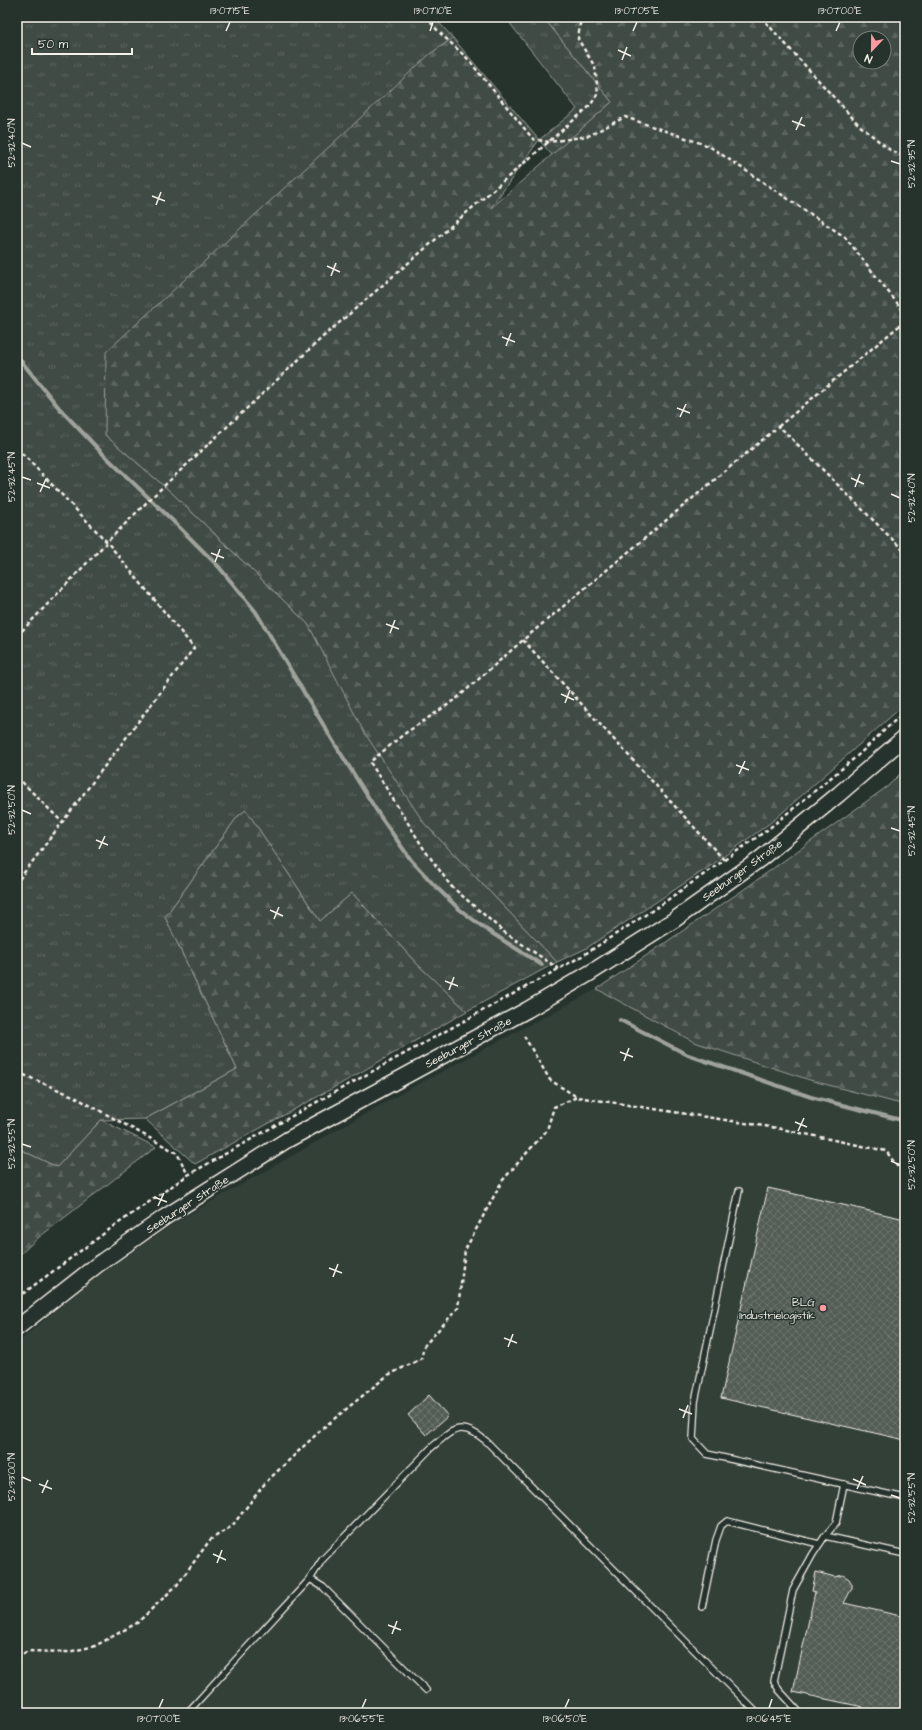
<svg xmlns="http://www.w3.org/2000/svg" width="922" height="1730" viewBox="0 0 922 1730" font-family="'Architects Daughter',sans-serif">
<style>
.built{fill:#333f39}
.grass{fill:url(#grass-tufts);stroke:#9a9e96}
.forest{fill:url(#forest-firs);stroke:#9a9e96;fill-rule:evenodd}
.lines{fill:none;stroke-linecap:round;stroke-linejoin:round}
.stream{stroke:#9fa39b;stroke-width:4}
.building{fill:url(#building-cross-hatch);stroke:#f4f1e8}
.lane-casing{stroke:#f4f1e8;stroke-width:8}
.secondary-casing{stroke:#f4f1e8;stroke-width:18}
.path{stroke:#f4f1e8;stroke-width:2.5;stroke-dasharray:4 3;stroke-linecap:butt}
.lane{stroke:#26332d;stroke-width:5.5}
.secondary{stroke:#26332d;stroke-width:15}
.ticks{fill:none;stroke:#f4f1e8;stroke-width:1.5}
.poi-dot{fill:#ff9aa2;stroke:#26332d;stroke-width:1.5}
.labels{text-anchor:middle;stroke-width:3;stroke-linejoin:round;paint-order:stroke}
.street-label{font-size:11px;fill:#f4f1e8;stroke:#26332d}
.poi-label{font-size:11px;fill:#f4f1e8;stroke:#26332d;text-anchor:end}
.neatline{fill:none;stroke:#f4f1e8;stroke-width:1.5}
.ticks-label{font-size:10px;text-anchor:middle;fill:#f4f1e8}
</style>
<defs>
<pattern id="grass-tufts" width="24" height="20" patternUnits="userSpaceOnUse"><rect width="24" height="20" fill="#414b45"/><path d="M3 7l-1-3M5 7V3M7 7l1-3M15 17l-1-3M17 17v-4M19 17l1-3" fill="none" stroke="#5d6560"/></pattern>
<pattern id="forest-firs" width="22" height="20" patternUnits="userSpaceOnUse"><rect width="22" height="20" fill="#414b45"/><path d="M5 1l3.5 6h-7zM16 11l3.5 6h-7z" fill="#5d6560"/></pattern>
<pattern id="building-cross-hatch" width="8" height="8" patternUnits="userSpaceOnUse"><rect width="8" height="8" fill="#525c55"/><path d="M0 0l8 8M0 8l8-8" fill="none" stroke="#6c746d"/></pattern>
</defs>
<rect width="100%" height="100%" fill="#26332d"/>
<filter id="ink" filterUnits="userSpaceOnUse"><feTurbulence type="fractalNoise" baseFrequency=".025" numOctaves="2"/><feDisplacementMap in="SourceGraphic" scale="8" xChannelSelector="R" yChannelSelector="G"/><feConvolveMatrix kernelMatrix="1 2 1 2 8 2 1 2 1" color-interpolation-filters="sRGB"/></filter>
<g filter="url(#ink)">
<path class="built" d="M597,989l97,53 119,39 92,24v608h-888v-370l76,-64 81,-56 233,-133z"/>
<g class="grass">
<path d="M17,17h417l19,21 -23,16 -325,381 66,57 137,132 116,199 133,139 -90,49 -50,-47 -65,-71 -32,28 -74,-111 -8,6 -73,101 72,152 -92,50 -44,1 -44,47 -40,-19z"/>
<path d="M505,17h38l69,85 -60,53 -13,-15 38,-31z"/>
</g>
<g class="forest">
<path d="M543,17h362v687l-131,116 -62,45 -127,84 -28,13 -133,-139 -60,-91 -56,-108 -137,-132 -66,-57 1,-83 324,-298 23,-16 86,102 -49,69 122,-107zM860,38h24v24h-24z"/>
<path d="M905,769v336l-92,-24 -119,-39 -97,-53 146,-99 145,-104z"/>
<path d="M246,810l74,111 32,-28 65,71 50,47 -132,76 -140,77 -50,-45 92,-50 -72,-152 73,-101z"/>
<path d="M101,1120l55,27 -118,91 -21,19v-109l40,19z"/>
</g>
<g class="lines">
<g class="stream">
<path d="M17,356l43,53 42,44 71,68 46,46 37,45 77,129 47,75 31,44 25,27 23,22 28,21 55,35"/>
<path d="M620,1020l68,35 123,42 94,24"/>
</g>
</g>
<g class="building">
<path d="M768,1188l137,31v221l-184,-42z"/>
<path d="M429,1395l19,21 -22,19 -18,-20z"/>
<path d="M816,1572l19,5 8,-2 6,4 3,5v4l-8,15 61,14v96h-43l1,-6 -70,-15 22,-100 -3,-1z"/>
</g>
<g class="lines">
<defs>
<g id="lane">
<path d="M739,1191l-44,211 -2,37 14,15 198,44"/>
<path d="M825,1536l80,18"/>
<path d="M310,1579l12,-19 109,-112c22,-19 30,-28 55,-7l271,272"/>
<path d="M702,1607l14,-67 5,-14 6,-5 92,23"/>
<path d="M187,1713l123,-134 13,8 103,103"/>
<path d="M800,1713l-21,-23 -5,-9 19,-91 20,-36 12,-18 11,-13 8,-39"/>
</g>
<path id="secondary" d="M17,1328l80,-63 68,-48 122,-77 240,-130 63,-37 84,-53 86,-61 79,-65 66,-57"/>
</defs>
<use href="#lane" class="lane-casing"/>
<use href="#secondary" class="secondary-casing"/>
<g class="path">
<path d="M426,17l13,15 28,26 66,81 16,3 39,-6 37,-19 84,29 136,91 60,76"/>
<path d="M761,17l98,108 31,25 15,7"/>
<path d="M905,321l-126,105 126,126"/>
<path d="M17,448l90,94 87,106 -177,234"/>
<path d="M17,636l90,-94 43,-43 175,-164 265,-229 8,-13 -3,-26 -17,-28 3,-22"/>
<path d="M523,640l202,221"/>
<path d="M17,777l45,45"/>
<path d="M559,969l-55,-37 -53,-46 -27,-37 -54,-87 34,-28 51,-34 68,-60 256,-214"/>
<path d="M524,1036l26,44 27,17 200,31 109,23 11,15 8,-2"/>
<path d="M17,1072l56,24 104,57 11,22"/>
<path d="M17,1298l93,-69 78,-54 127,-72 267,-147 77,-50 108,-76 89,-73 49,-46"/>
<path d="M17,1657l11,-6 40,1 27,-6 42,-23 40,-38 33,-45 22,-14 34,-44 57,-54 65,-53 33,-16 3,-13 34,-38 7,-58 37,-69 45,-51 7,-23 23,-10"/>
</g>
<use href="#lane" class="lane"/>
<use href="#secondary" class="secondary"/>
</g>
</g>
<path class="ticks" d="M226,31l4,-9M430,31l3,-9M633,31l4,-9M836,31l4,-9M618,50l13,6M622,60l5,-13M792,121l13,5M796,130l6,-13M22,143l9,4M891,161l9,3M152,196l13,5M156,205l5,-13M327,266l13,6M331,276l5,-13M502,337l13,5M506,346l5,-13M677,408l13,5M680,417l6,-13M22,477l9,3M851,478l13,6M37,483l13,5M855,487l5,-13M40,492l6,-13M891,494l9,4M211,553l13,5M215,562l5,-13M386,624l13,5M390,633l5,-13M561,694l13,6M565,703l5,-13M736,765l13,5M739,774l6,-13M22,810l9,4M891,828l9,3M96,840l12,5M99,849l6,-13M270,910l13,6M274,919l5,-12M445,981l13,5M449,990l5,-13M620,1052l13,5M624,1061l5,-13M795,1122l12,5M798,1131l6,-13M22,1144l9,3M891,1161l9,4M154,1197l13,5M158,1206l6,-13M329,1268l13,5M333,1277l5,-13M504,1338l13,5M508,1347l5,-13M679,1409l13,5M683,1418l5,-13M22,1477l9,4M853,1479l13,6M39,1484l13,5M857,1489l6,-13M42,1493l6,-13M891,1495l9,3M213,1554l13,6M217,1563l5,-13M388,1625l13,5M392,1634l5,-13M159,1708l4,-9M362,1708l4,-9M565,1708l4,-9M769,1708l3,-9"/>
<circle class="poi-dot" cx="823" cy="1308" r="4"/>
<g class="labels">
<g class="street-label">
<text transform="translate(742 870) rotate(-36)" y="4">Seeburger Straße</text>
<text transform="translate(468 1042) rotate(-28)" y="4">Seeburger Straße</text>
<text transform="translate(187 1204) rotate(-33)" y="4">Seeburger Straße</text>
</g>
<g class="poi-label">
<text x="815" y="1306">BLG<tspan x="815" dy="13">Industrielogistik</tspan></text>
</g>
</g>
<rect width="922" height="1730" fill="none" stroke="#26332d" stroke-width="44"/>
<g transform="translate(872 50) rotate(202)"><circle r="19" fill="#26332d" stroke="#787f78"/>
<path d="M0-3L7 15L0 10L-7 15Z" fill="#ff9aa2"/>
<text y="-6" font-size="11" font-weight="bold" text-anchor="middle" fill="#f4f1e8">N</text>
</g>
<path d="M32 48v6h100v-6" fill="none" stroke="#f4f1e8" stroke-width="2"/>
<text x="38" y="48" font-size="12" fill="#f4f1e8" stroke="#26332d" stroke-width="3" paint-order="stroke">50 m</text>
<rect x="22" y="22" width="878" height="1686" class="neatline"/>
<g class="ticks-label">
<text x="230" y="14">13°07'15"E</text>
<text x="433" y="14">13°07'10"E</text>
<text x="637" y="14">13°07'05"E</text>
<text x="840" y="14">13°07'00"E</text>
<text transform="translate(11 143) rotate(-90)" y="4">52°32'40"N</text>
<text transform="translate(911 164) rotate(-90)" y="4">52°32'35"N</text>
<text transform="translate(11 477) rotate(-90)" y="4">52°32'45"N</text>
<text transform="translate(911 498) rotate(-90)" y="4">52°32'40"N</text>
<text transform="translate(11 810) rotate(-90)" y="4">52°32'50"N</text>
<text transform="translate(911 831) rotate(-90)" y="4">52°32'45"N</text>
<text transform="translate(11 1144) rotate(-90)" y="4">52°32'55"N</text>
<text transform="translate(911 1165) rotate(-90)" y="4">52°32'50"N</text>
<text transform="translate(11 1477) rotate(-90)" y="4">52°33'00"N</text>
<text transform="translate(911 1498) rotate(-90)" y="4">52°32'55"N</text>
<text x="159" y="1722">13°07'00"E</text>
<text x="362" y="1722">13°06'55"E</text>
<text x="565" y="1722">13°06'50"E</text>
<text x="769" y="1722">13°06'45"E</text>
</g>
</svg>
